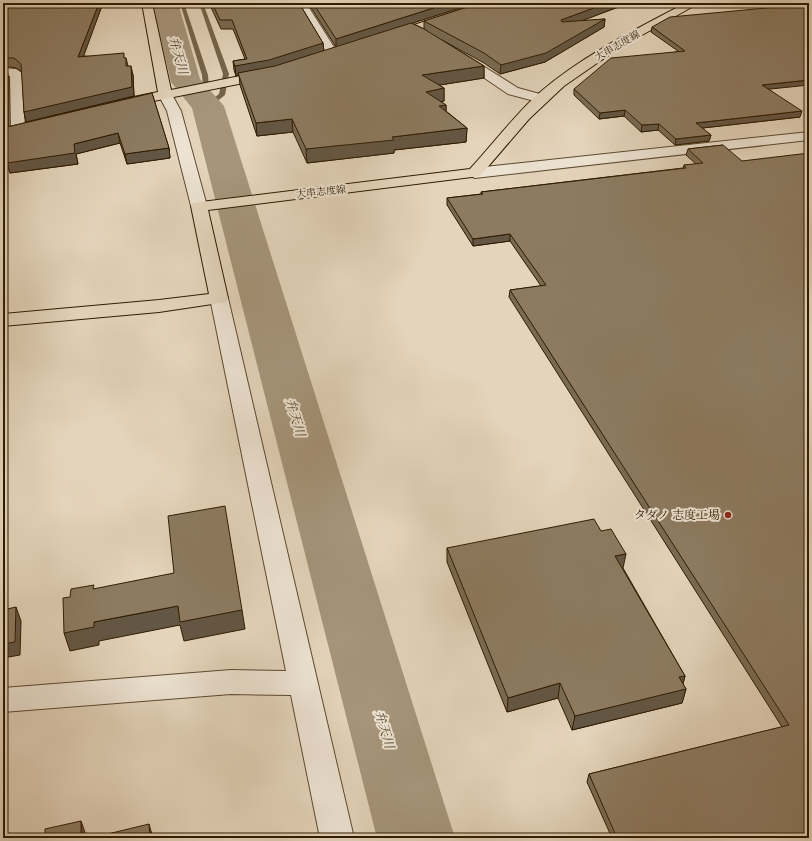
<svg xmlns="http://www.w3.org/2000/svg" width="812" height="841" viewBox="0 0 812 841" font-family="'IM FELL French Canon','Noto Serif JP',serif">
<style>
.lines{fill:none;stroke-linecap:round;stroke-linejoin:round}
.stream{fill:#76644a;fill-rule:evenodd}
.river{fill:#a6957b;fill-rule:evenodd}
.minor-casing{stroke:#5c492f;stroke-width:2}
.major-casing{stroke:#2e1b00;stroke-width:2}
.minor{fill:#ede3d3;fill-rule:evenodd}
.major{fill:#e4d4bb;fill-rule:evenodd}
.wall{fill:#796a53;stroke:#2e1b00}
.shaded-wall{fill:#635644;stroke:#2e1b00}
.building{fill:#8d7b61;stroke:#2e1b00}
.poi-dot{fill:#8f2418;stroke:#ede3d3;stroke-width:1.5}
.labels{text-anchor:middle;stroke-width:4;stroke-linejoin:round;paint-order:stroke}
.far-street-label{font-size:10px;fill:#2e1b00;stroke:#ede3d3}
.poi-label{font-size:12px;fill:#2e1b00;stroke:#ede3d3;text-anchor:end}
.water-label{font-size:13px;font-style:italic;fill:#58462b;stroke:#ede3d3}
</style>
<rect width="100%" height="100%" fill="#e4d4bb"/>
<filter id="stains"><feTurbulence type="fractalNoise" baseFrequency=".005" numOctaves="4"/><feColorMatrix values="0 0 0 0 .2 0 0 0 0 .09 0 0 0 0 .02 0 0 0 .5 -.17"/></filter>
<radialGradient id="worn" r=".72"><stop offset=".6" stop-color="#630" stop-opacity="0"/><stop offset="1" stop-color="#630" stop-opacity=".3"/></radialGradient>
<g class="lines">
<path class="stream" d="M180,3h4l24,72 2,26 9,-7 4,-20 -24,-71h4l26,71 -4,21 -15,12 -5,-1 -3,-31z"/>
<path class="river" d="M152,3h26l22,76 24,27 231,732h-78l-185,-730 -21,-26z"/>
<defs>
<g id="minor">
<path d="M296,3h10l33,52 -2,3h-8z"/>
<path d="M459,51l59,37 29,8 2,3 -2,3 -5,1 -34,-9 -53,-36 -2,-3z"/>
<path d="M3,68l13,1 6,4 3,56 -2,3h-10l-2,-3 -1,-53h-7z"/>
<path d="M165,90l5,1 11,20 26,95 -2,3 -6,2 -6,-2 -2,-3 -24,-95 -9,-17 2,-3z"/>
<path d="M809,132v8l-334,38 -5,-2 -3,-3 3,-3 5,-2z"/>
<path d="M219,292l7,2 2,4 126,540h-34l-29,-143 -60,-1 -228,18v-24l228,-18 55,1 -76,-373 2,-4z"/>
</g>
<g id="major">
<path d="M142,3h10l19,87 98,-20 6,4 -6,4 -145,29 -5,-1 -2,-3 2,-3 39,-8z"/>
<path d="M480,3h16l-1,2 -100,33 -4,2 -6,-4 2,-2z"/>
<path d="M686,3h13l-80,45 -55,38 -35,33 -49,57 -272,34 20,88 -2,4 -67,10 -156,14v-12l156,-14 50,-6 -18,-88 2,-3 277,-34c23,-25 43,-52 68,-75 44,-38 96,-64 148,-91z"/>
</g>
</defs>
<use href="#minor" class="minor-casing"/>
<use href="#major" class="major-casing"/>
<use href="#minor" class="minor"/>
<use href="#major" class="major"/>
</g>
<g class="wall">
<path d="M3,3h100l-20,53 43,2 2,8 5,9 1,21 -108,26 -2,-10 -2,-40 -6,-4 -13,-2z"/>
<path d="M209,3h90l24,40 1,8 12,-4 -28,-44h167l-63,20 12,6v-8l205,-18 -48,18 24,-2 -1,8 -59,35 -45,12 -16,-11 -42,-23 42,26v12l-45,7 5,3v13l-3,1 5,3v6l21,17 -1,14 -72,8v3l-87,10 -14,-31 -36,4 -17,-51 -1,-10 -3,1 -2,-6 -1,-9 12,-2 -12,-30h-12z"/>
<path d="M652,27l117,62 31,28 -98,11 9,7 -2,6 -34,4 -17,-15 -17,2 -17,-16 -25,3 -25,-24v-6l104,-38 -27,-19z"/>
<path d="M152,93l17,55 1,10 -43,6 -7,-21 -44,11 2,10 -68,9 -3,-10v-17l-4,1v-19z"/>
<path d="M723,145l86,693h-197l-25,-56 2,-8 193,-47 -273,-430 1,-7 31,-4 -31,-45 -37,5 -26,-41v-7l34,-4v-2l202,-24 1,-3 12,-1 -10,-9 2,-6z"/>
<path d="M447,548l176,20 62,108 -2,8 3,5 -4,14 -110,27 -14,-32 -51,14 -60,-150z"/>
</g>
<g class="shaded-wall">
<path d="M99,3h4l-23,63 -2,-9z"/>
<path d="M449,3h26l-139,45v-9z"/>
<path d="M607,3h22l-69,26 1,-9z"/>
<path d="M605,19l-1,8 -59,35 -45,12 1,-9z"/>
<path d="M323,43l1,9 -54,18 -32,3 1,2 -3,1 -1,-10z"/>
<path d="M131,66l2,9 1,21 -108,26 -2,-10z"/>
<path d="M484,66v12l-63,10 1,-13z"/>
<path d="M6,68l3,10v48l-6,2v-11z"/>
<path d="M809,80v5l-48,5 1,-5z"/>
<path d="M444,88v13l-19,4 1,-13z"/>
<path d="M446,105v13l-7,-12z"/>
<path d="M625,110l-1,6 -25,3 1,-6z"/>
<path d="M802,111l-2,6 -106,12 2,-6z"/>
<path d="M292,119l1,13 -36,4 -1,-13z"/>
<path d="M659,124l-1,6 -17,2 1,-7z"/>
<path d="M467,128l-1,14 -72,8v3l-87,10 -1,-14 86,-12z"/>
<path d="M118,133l2,10 -44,11 2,10 -68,9 -3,-10 67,-19z"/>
<path d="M6,135l3,11 -6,1v-11z"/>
<path d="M711,135l-2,6 -34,4 1,-6z"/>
<path d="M169,148l1,10 -43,6 -2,-10z"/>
<path d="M510,234v7l-37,5v-7z"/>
<path d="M626,554l-3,14 -10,2 2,-14z"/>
<path d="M178,606l64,4 3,19 -61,12 -4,-16 -81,16v4l-29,6 -6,-18 30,-11z"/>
<path d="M16,607l5,14 -1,34 -17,3v-14z"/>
<path d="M685,676l-4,14 5,-1 -4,14 -110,27 3,-14 104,-39z"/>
<path d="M560,683l-2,15 -51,14 1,-14z"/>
<path d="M81,821l6,17h-6z"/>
<path d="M149,824l4,14h-3z"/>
</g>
<g class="building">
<path d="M3,3h96l-21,54 46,-4v5h2v8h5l1,21 -108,25 -3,-48 -7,-6h-11z"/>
<path d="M212,3h87l24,40 -54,17 -34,6 -2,-5 14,-2 -15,-39h-12z"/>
<path d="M313,3h136l-113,36z"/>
<path d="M480,3h127l-46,17 1,2 43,-3 -59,34 -45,12 -17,-12 -60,-32z"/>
<path d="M809,4v76l-47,5 40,26 -106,12 15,12 -35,4 -17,-15 -17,1 -17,-15 -25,3 -26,-24 37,-31 74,-7 -33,-24 18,-10z"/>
<path d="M411,23l13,6 60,37 -62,9 22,13 -18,4 20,13 -7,1 28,22 -75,9 2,3 -88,9 -14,-30 -36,4 -18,-50 37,-7z"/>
<path d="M3,68h3l1,48 -4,1z"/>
<path d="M152,93l17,55 -44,6 -7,-21 -44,11 1,9 -68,10 -1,-28 -3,1v-8z"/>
<path d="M723,145l19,16 67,-8v685h-192l-28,-64 200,-49 -279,-435 36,-5 -36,-51 -37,5 -26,-41 36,-4 -2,-2 205,-24 -2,-3 19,-2 -15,-14z"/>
<path d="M225,506l17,104 -62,12 -2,-16 -84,16v5l-30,6 -1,-35 7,-1 1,-8 23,-4 -1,4 81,-16 -6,-57z"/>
<path d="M594,519l7,12 10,-2 15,25 -11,2 70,120 -6,1 7,12 -111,27 -15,-33 -52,15 -61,-150z"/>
<path d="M16,607l-1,35 -12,2v-34z"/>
<path d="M81,821v17h-36v-9z"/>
<path d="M149,824l1,14h-59z"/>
</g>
<circle class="poi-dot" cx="728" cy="515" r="4"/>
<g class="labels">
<g class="far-street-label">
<text transform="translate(617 45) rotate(-30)" y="4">大串志度線</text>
<text transform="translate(321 191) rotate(-6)" y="4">大串志度線</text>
</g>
<g class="poi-label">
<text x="720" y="519">タダノ 志度工場</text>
</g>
<g class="water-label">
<text transform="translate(179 55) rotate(75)" y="5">弁天川</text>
<text transform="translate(296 417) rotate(74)" y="5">弁天川</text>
<text transform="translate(385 729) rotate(74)" y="5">弁天川</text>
</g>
</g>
<rect width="812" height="841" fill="none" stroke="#e4d4bb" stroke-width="16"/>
<rect x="4" y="4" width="804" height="833" fill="none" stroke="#2e1b00" stroke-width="2"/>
<rect x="8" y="8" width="796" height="825" fill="none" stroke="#2e1b00"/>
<rect width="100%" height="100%" filter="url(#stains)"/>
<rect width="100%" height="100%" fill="url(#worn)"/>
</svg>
